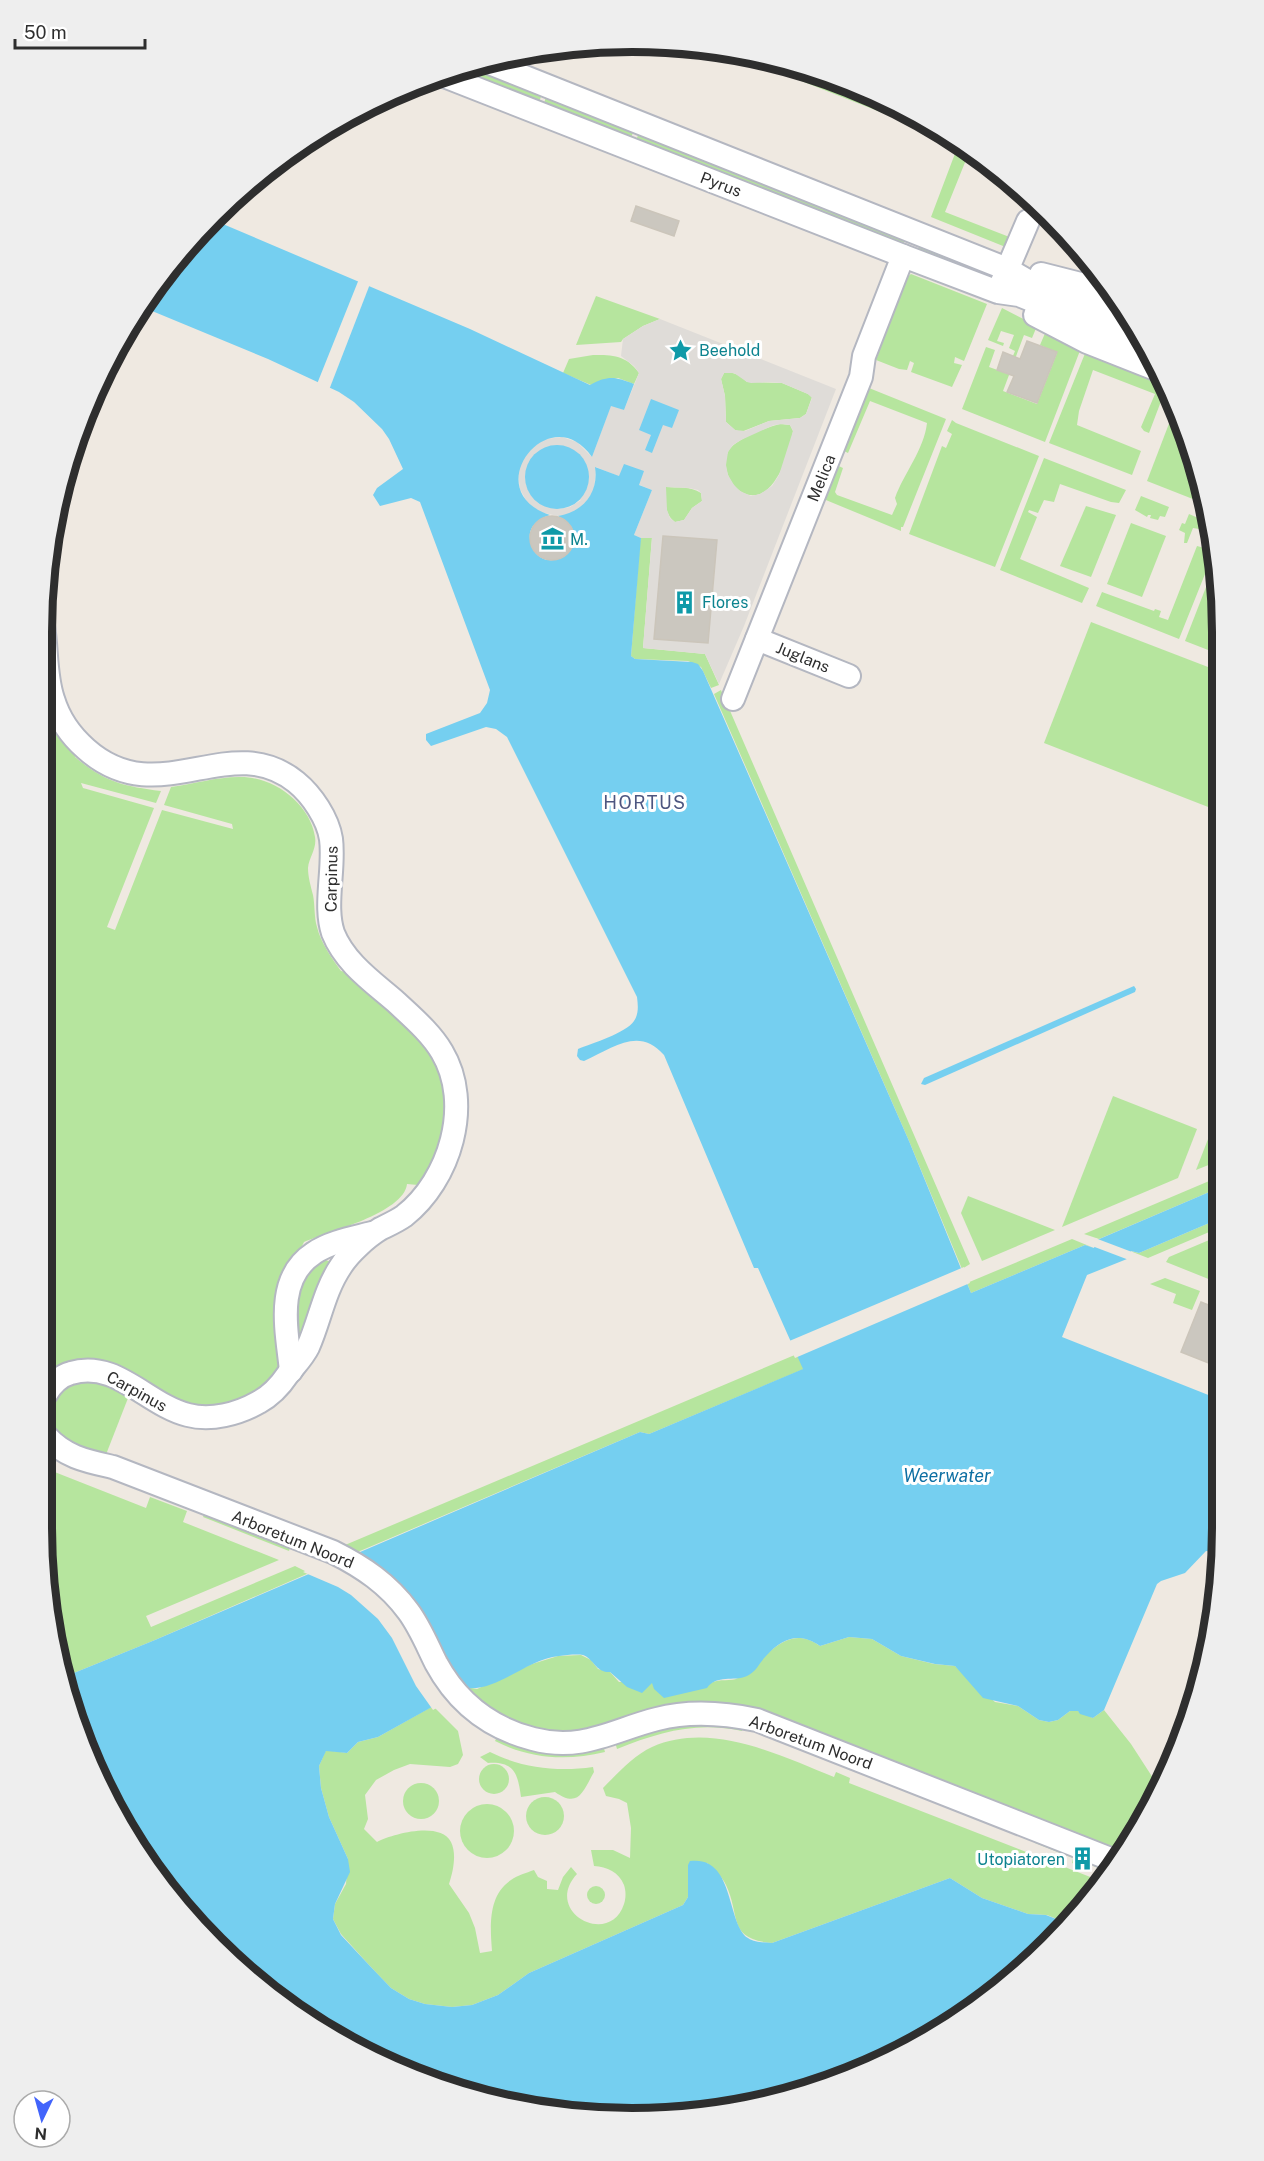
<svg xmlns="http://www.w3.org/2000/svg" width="1264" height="2161" viewBox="0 0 1264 2161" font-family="'Public Sans',sans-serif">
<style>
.green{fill:#b6e59e}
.plaza{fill:#dfdcd8;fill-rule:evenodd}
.water{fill:#75cff0}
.pier{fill:#efe9e1}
.building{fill:#cbc7bf;stroke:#cbc5ba;stroke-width:1.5}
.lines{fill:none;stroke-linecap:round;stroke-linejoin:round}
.minor-casing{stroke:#b4b7c1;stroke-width:26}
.minor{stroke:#fff;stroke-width:22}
.labels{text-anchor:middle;stroke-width:6;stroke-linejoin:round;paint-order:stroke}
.street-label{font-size:16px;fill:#2e2e2e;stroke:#fff}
.culture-label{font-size:16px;fill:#0d838f;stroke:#fff;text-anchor:start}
.neighbourhood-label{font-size:18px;letter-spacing:1.5px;fill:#4d5680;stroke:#fff}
.water-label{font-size:18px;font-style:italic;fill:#0d6fa3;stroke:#fff}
.rim{fill:none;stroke:#2e2e2e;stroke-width:8}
</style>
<rect width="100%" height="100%" fill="#efe9e1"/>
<g class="green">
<path d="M725,51l22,2 110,34 102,54 11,9 -25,62 67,26 -4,10 -77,-31 28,-74z"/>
<path d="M472,67l70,27 -3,8 -79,-31z"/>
<path d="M546,96l88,34 -3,8 -87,-34z"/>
<path d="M639,133l267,104 -3,7 -267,-104z"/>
<path d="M920,243l78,30 -3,7 -77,-30z"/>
<path d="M911,274l76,30 -23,57 -9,-4 -1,6 8,2 -10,22 -41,-15 3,-9 -4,-2 -3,9 -8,-1 -23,-9 30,-82z"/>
<path d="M596,296l64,23 -17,7 -20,13 -2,3 -45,3z"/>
<path d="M1002,308l35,18 -5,12 -8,-3 -21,56 34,13 20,-51 -17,-8 6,-14 35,17 -36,94 -83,-33 24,-62 9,3 -6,17 17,6 9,-22 -6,-3 5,-13 -13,-4 -4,10 7,2 -1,3 -15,-6z"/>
<path d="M1086,351l77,30 3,7 -17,45 -5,-2 -3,-4 14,-33 -62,-24 -14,41 -2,14 64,26 -9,24 -83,-32z"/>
<path d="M593,355c20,0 33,0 46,18l-5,11 -16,-6 -27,7 -28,-12 6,-14z"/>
<path d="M729,372l10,3 8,7 35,1 26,11 4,3 -6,17 -6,4 -31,3 -28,11 -6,-2 -9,-8 -1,-26 -4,-17 3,-6z"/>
<path d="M864,386l82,33 -43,108h-2v4l-80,-33 13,-34 9,4 -8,24 2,3 55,20 5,-11 -2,-6c9,-25 29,-48 32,-75l-57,-22 -22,52 -8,-4z"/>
<path d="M1175,408l16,35 12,60 -56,-22z"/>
<path d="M952,420l4,3 83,33 -44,111 -86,-33 33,-88 4,2 6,-14 -5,-3z"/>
<path d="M780,424l10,1 3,6c-2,17 -14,56 -33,63 -22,8 -41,-23 -32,-42 5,-12 39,-25 52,-28z"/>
<path d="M1044,458l82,32 -7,13 -8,-1 -51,-18 -6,18 -10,-2 -6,13 -9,-3 -1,2 9,5 -17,42 69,29 -7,15 -82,-33z"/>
<path d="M666,487c12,1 24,-1 35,6l1,8 -10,7 -8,12 -9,2c-11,-8 -10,-22 -9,-35z"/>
<path d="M1141,496l28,11 -4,10 -5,-1 -2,4 -8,-2 1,-3h-3l-1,2 -12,-7z"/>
<path d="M1086,506l30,9 -25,62 -31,-11z"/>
<path d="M1189,514l14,6 -4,9 -6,-1 -6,15h-3l1,-10 -6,-3 3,-7 3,1z"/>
<path d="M1131,523l35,13 -24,61 -35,-13z"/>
<path d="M652,537l-9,111 62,6 14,31 -8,3 -10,-21 -13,-6 -53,-2 -4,-3 9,-115 1,-3z"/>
<path d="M1197,546l11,3 5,5 -34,85 -83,-33 6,-14 52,19 1,-2 6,2 -2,6 9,3z"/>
<path d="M1215,564l6,29v62l-36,-14z"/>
<path d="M1091,622l130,50v140l-177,-69z"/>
<path d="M44,690l30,57 1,10c30,25 47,29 86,34l-5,12 -75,-20 2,5 71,20 -47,119 8,3 47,-120 71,19 -1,-5 -68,-19 7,-18c22,-3 46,-10 68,-10 34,-1 71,26 76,60 2,12 -6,20 -7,31 0,9 3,19 5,27 2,10 1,22 4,32 4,16 14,30 24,44l11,2 79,75 16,46 -8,64 -21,27 -11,-1c-3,29 -80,48 -103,58l-4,8 4,2 -24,115 -6,12 -25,21 -53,10 -82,-42 -68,14z"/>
<path d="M721,690l249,574 -8,5 -53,-128 -195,-447z"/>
<path d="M1113,1096l84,33 -19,49 -116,49z"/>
<path d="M1210,1134l11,4v22l-25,10z"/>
<path d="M1221,1176v11l-122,52 -15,-5z"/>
<path d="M968,1196l87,34 -73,31 -21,-48z"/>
<path d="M1221,1218v9l-73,31 -18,-7 9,2z"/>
<path d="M1221,1235v49l-55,-22 3,-5z"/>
<path d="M1072,1239l22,9 -9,-3 -114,48 -4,-10z"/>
<path d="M318,1257l18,7 -31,76 -10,6 -2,-51z"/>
<path d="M1165,1278l35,13 -8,19 -19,-7 3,-9 -26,-10z"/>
<path d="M797,1354l7,15 -155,65 -9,-2 -287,122 -15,-6z"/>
<path d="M84,1376l46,17 -25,64 -26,-6 -28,-22 -3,-17 1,-8 25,-26z"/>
<path d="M47,1469l99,39 4,-11 37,14 -4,11 96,38 -133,56 5,11 144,-61 14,7 -154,67 -91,37 -17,-71z"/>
<path d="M206,1510l85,34 -2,7 -86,-34z"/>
<path d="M849,1637l23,2 29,17 33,8 21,2 40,36 23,4 21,14 10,2 9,-2 12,-9h8l15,7 11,-8 27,34 22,34 -30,78 -364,-142 -192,23 -69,-19 -32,-31 11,2 55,-25 26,-8 23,-1 10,5 7,9 12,3 9,10 92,1c9,-5 20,-1 27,-5 28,-17 47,-57 82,-32z"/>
<path d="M433,1706l25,25 5,24 -5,9 -8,3 -40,-3 -16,6 -18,10 -11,15 3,24 -4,10 13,13c16,-8 63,-21 74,0 6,12 2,30 -2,42l20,29 6,15 5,25 12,-2c-2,-25 -4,-56 19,-71 7,-5 15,-7 23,-10l4,7 9,4v8l11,1 5,-13 8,-10 6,7c-35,38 33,74 47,30 2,-6 2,-13 0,-19 -5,-13 -17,-18 -30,-19l-3,-16h22l17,8 1,-30 -4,-25 -8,-4 -13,-3 -3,-8c14,-14 31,-33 49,-41 60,-26 126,8 182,30l2,-5 14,6 -1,5 249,97 3,-6 6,3 -38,47 -22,-9 -19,-1 -46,-16 -32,-20 -178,65c-45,-4 -31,-26 -46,-58 -4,-9 -12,-15 -19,-22l-19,2v32l-5,8 -154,68 -31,22 -26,10 -20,2 -27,-3 -16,-5 -18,-11 -22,-23 -28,-31 -8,-15 2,-15 11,-20 2,-25 -19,-42 -8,-29 -2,-22 7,-16 21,3 11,-11 20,-5z"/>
<path d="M671,1723h73l-2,8c-45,-10 -83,1 -125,18l-2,-7z"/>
<path d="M499,1733l104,12 2,7c-38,9 -75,7 -110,-11z"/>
<path d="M490,1752c32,16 67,20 103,15l1,5c-11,19 -15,37 -39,20l-34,5c-3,-22 -6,-36 -33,-34l-8,-6z"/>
<circle cx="494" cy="1779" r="15"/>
<circle cx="421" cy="1801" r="18"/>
<circle cx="545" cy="1816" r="19"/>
<circle cx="487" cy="1831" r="27"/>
<path d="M1037,1836l78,30 -5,7 -19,-8 -2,5 -17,-7 1,-5 -38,-15z"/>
<circle cx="596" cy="1895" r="9"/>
</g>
<path class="plaza" d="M660,319l176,70 -92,237 -25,58 -14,-30 -62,-6 9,-110h-11l-7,-3 18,-45 -56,-23 -2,23 -10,15 -15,9 -11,2 -18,-4 -13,-10 -7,-13 -2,-16 4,-15 10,-12 14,-7 16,-2 15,5 15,15 19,-52 13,5 15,-37 -5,-7 -13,-10 2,-17 20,-13zM724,373h10l13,9 4,1 17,-1 14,1 26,11 4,4 -6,16 -6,4 -31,3 -24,10 -10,-1 -9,-8 -1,-26 -4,-17zM783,424l7,1 3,6 -14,44 -7,11 -12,8 -9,2 -11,-5 -6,-6 -6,-10 -2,-10 2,-13 5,-7 8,-5 33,-15zM526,484l55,16 -11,7 -10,2 -21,-5 -8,-9zM666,487l23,1 9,2 3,3 1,8 -10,7 -8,12 -9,2 -5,-4 -3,-8zM661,562l54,5 -7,76 -54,-5z"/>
<g class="water">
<path d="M211,219l259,110 120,56c19,-10 25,-8 44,-1l-10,26 -13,-4 -19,51c-42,-61 -116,34 -42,58 -9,3 -18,8 -20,18 -1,6 1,12 4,18 19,27 64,-12 24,-35 25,-4 41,-23 37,-49l24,9 5,-12 20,7 -5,14 13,5 -18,45 7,3 -10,118 4,3 57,3 6,2 5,7 206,470 62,152 114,-48 9,3 3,-8 124,-53v31l-82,35 -8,-2 -4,8 -40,16 -25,62 159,63v153l-15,-2 -21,22 -24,8 -4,3 -53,126 -11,8 -13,-4 -2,-3h-8l-12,9 -9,2 -10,-2 -21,-14 -35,-8 -28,-32 -20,-2 -34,-8 -29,-17 -23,-2 -29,9c-20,-14 -37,-9 -54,10 -7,7 -9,15 -19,20 -14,6 -30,-2 -40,12l-43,10 -10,-9 -2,-6 -10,10 -15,-6 -17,-15c-14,1 -16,-13 -27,-17 -6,-1 -17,0 -24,1 -32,3 -62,36 -93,32l-88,49 -20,5 -11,11 -21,-2 -7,15 2,22 8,29 19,42 2,13 -15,32 -2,15 8,16 28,30 22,23 18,11 16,5 27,3 20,-2 26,-10 31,-22 154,-68 5,-8v-32l2,-4c45,-6 36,62 58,77 7,5 16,4 24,5l178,-65 32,20 46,16 18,1 23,9 -78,73 -64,43 -105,48 -75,20 -115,11 -153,-20 -108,-41 -67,-39 -89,-73 -51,-58 -61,-98 -30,-72 -9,-41 91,-37 485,-208 9,2 154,-65 -45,-101h-4l-90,-213c-25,-29 -51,-7 -80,6l-4,-1 -3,-4 1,-7c15,-6 48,-16 56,-28 5,-7 4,-16 3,-24l-130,-260 -11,-8 -10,-2 -55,19 -5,-6v-6l54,-21 7,-10 3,-13 -70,-188 -9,-4 -31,8 -7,-11 4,-7 26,-19 -14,-30 -7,-10 -28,-27 -15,-10 -71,-33 -128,-53z"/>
<path d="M651,399l28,11 -7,18 -9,-3 -11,28 -7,-3 6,-15 -12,-5z"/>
<circle cx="557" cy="477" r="32"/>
<path d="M1134,986l2,3 -1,3 -210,93 -4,-1 3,-6z"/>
</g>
<g class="pier">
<path d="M359,279l11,5 -41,106 -12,-6z"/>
<path d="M1095,1238l37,14 -3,8 -37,-14z"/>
<path d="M964,1267l6,16 -175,75 -8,-16z"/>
<path d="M352,1551l91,104 24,36 -34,19 -17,-24 -24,-48 -14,-19 -27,-24 -13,-8 -35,-15z"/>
</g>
<g class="building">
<path d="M636,206l43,15 -5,15 -43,-15z"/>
<path d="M1027,341l30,11 -20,51 -30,-11 7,-16 -17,-6 6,-18 17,7z"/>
<circle cx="552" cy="538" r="22"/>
<path d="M663,536l54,4 -9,103 -54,-4z"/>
<path d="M1201,1302l20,8v6l-6,13 6,2v37l-40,-16z"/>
</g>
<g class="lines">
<defs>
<g id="minor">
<path d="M487,62l520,207 19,11 105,41"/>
<path d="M444,76l462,181 92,35 21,3 128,51"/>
<path d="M1041,274l67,17"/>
<path d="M1002,282l26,-61"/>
<path d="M1035,315l52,27 71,28"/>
<path d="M43,626c4,24 2,50 10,73 6,20 17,36 33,50 73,65 143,-21 210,33 16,13 32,37 35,57 2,15 0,32 -1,47 -1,15 -2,32 3,47 12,30 40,49 63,69 16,15 35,31 46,50 31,52 8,128 -38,164 -7,5 -16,9 -24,13 -13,8 -31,24 -39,37 -17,25 -21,54 -33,81 -5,10 -13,18 -20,27 -8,12 -16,21 -29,28 -21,12 -48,19 -71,13 -41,-10 -72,-56 -117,-42 -11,3 -19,11 -25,21"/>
<path d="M757,639l92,37"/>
<path d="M733,699l128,-322 3,-21 39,-100"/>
<path d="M291,1371c-4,-40 -17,-92 23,-118 16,-11 39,-15 58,-20"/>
<path d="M46,1436c19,21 40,25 67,31l220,85c30,15 55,32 75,59 12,16 19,34 28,52 21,39 54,65 97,76 49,13 80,-9 124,-20 34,-9 67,-6 100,1l361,142"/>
</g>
</defs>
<use href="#minor" class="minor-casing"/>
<use href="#minor" class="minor"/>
</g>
<defs>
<symbol id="sight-bare" viewBox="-9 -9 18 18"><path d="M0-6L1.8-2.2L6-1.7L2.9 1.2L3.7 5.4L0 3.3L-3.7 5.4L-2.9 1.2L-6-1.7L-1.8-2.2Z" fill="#0f9aa8" stroke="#fff" stroke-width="2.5" paint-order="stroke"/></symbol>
<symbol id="museum-bare" viewBox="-9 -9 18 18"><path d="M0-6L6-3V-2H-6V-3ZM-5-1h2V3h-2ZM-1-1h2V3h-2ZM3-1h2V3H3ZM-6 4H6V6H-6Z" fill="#0f9aa8" stroke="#fff" stroke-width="2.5" paint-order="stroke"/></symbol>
<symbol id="building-bare" viewBox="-9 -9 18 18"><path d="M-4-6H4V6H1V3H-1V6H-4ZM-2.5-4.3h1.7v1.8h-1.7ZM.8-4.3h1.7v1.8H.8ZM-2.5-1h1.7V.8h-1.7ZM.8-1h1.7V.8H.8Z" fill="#0f9aa8" stroke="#fff" stroke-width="2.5" paint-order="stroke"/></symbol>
</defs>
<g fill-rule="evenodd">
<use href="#sight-bare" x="664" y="334" width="33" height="33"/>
<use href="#museum-bare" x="536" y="522" width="33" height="33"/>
<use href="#building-bare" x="668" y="586" width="33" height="33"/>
<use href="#building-bare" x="1066" y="1842" width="33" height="33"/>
</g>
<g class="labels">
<g class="street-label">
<text transform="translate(721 184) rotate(21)" y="6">Pyrus</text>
<text transform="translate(821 478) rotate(-68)" y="6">Melica</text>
<text transform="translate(803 657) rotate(22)" y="6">Juglans</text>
<text transform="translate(331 879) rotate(-89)" y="6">Carpinus</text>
<text transform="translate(137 1391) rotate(29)" y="6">Carpinus</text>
<text transform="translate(293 1539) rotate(22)" y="6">Arboretum Noord</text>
<text transform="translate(811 1742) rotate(20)" y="6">Arboretum Noord</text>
</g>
<g class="culture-label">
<text x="699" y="356">Beehold</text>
<text x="570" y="545">M.</text>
<text x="702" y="608">Flores</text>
<text x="1065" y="1865" text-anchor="end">Utopiatoren</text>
</g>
<g class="neighbourhood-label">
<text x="645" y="809">HORTUS</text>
</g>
<g class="water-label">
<text x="947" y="1482">Weerwater</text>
</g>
</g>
<path d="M0 0H1264V2161H0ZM632 52H632A580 580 0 0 1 1212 632V1528A580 580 0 0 1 632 2108H632A580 580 0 0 1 52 1528V632A580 580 0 0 1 632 52Z" fill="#eee" fill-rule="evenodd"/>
<path class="rim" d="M632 52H632A580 580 0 0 1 1212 632V1528A580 580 0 0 1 632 2108H632A580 580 0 0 1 52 1528V632A580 580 0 0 1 632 52Z"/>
<g transform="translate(42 2119) rotate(185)"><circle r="28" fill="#ffffff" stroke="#ababab" stroke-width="1.5"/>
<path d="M0-4.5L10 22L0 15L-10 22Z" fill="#4264fb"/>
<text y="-9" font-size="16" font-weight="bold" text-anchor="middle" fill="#2e2e2e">N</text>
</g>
<path d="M15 39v9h130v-9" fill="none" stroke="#2e2e2e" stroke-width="3"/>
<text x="24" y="39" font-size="18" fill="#2e2e2e" stroke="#ffffff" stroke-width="4.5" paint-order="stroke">50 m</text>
</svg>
